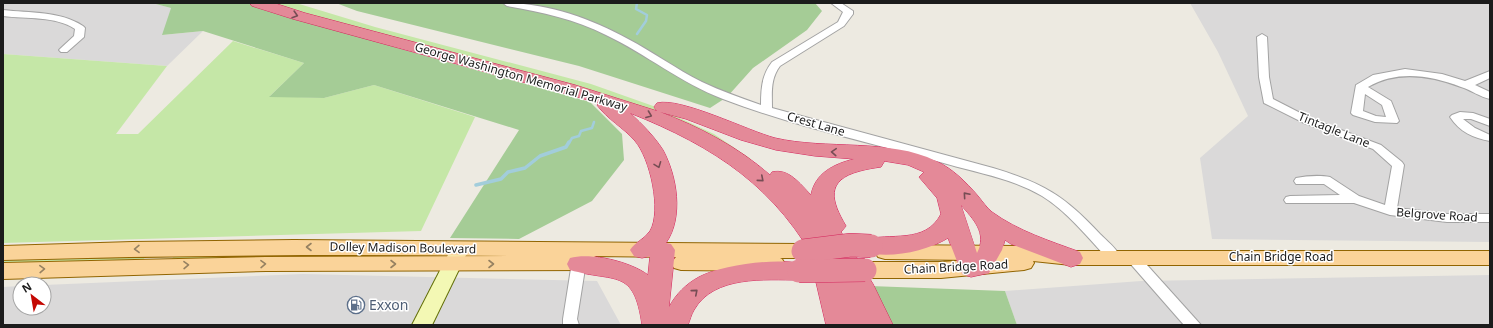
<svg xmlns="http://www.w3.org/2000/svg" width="1493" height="328" viewBox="0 0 1493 328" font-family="'Noto Sans',sans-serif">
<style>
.residential{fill:#dad9d9}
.grass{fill:#c5e7a7}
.forest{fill:#a5cc96}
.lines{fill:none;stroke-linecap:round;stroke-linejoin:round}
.stream-far1{stroke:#a2cddb;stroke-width:2.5}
.stream{stroke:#a2cddb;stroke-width:3.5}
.street-casing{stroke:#a3a3a3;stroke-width:2}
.secondary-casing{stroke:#626f06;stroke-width:2}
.primary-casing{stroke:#916502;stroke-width:2}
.highway-casing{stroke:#d4265d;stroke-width:1}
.street{fill:#fff;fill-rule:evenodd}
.secondary{fill:#f3f8b4;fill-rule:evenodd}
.primary{fill:#fad399;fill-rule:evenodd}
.highway{fill:#e48998;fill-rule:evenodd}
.highway-bridge-casing{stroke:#d4265d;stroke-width:24;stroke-linecap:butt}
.highway-bridge{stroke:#e48998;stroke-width:23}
.oneway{stroke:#764d54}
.oneway2{stroke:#968161}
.labels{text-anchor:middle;stroke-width:3;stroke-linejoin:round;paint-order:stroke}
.street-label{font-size:12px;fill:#1c1c1c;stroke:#fff}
.near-service-label{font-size:14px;fill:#4e5e75;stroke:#fff;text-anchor:start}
</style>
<rect width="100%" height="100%" fill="#edeae1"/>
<g class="residential">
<path d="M3,3h149l19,5 -8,27 40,-4 -36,35 -164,-12z"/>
<path d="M1190,3h300v239l-278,-3 -12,-81 48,-42 -30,-64z"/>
<path d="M303,274l294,7 24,44h-618v-38l17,-1v22h24v-23z"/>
<path d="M1490,275v50h-473l-12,-34 136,-10z"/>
</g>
<g class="grass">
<path d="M265,3h31l79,24 216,57 65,23 58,27 37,25 -4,3 -60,-34z"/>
<path d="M233,41l71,22 -34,33 54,2 50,-13 101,32 -54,114 -418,12v-189l164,12 -51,68h22z"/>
<path d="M145,253v4l-2,4 -140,7v-10z"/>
<path d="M431,253l4,5 -264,2 3,-4z"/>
</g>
<g class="forest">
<path d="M152,3h96l153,46 189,53 32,32 2,26 -32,41 -73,38 -69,-1 69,-108 -145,-45 -50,13 -55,-1 35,-34 -101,-32 -41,4 9,-27z"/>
<path d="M336,3h479l7,8 -15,19 -54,38 -26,29 -17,11 -131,-42 -222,-55z"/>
<path d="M870,286l135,5 12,34h-126z"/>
</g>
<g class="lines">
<g class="stream-far1">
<path d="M637,3l-1,6 11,6 -1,6 -9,13"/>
<path d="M569,143l3,-5 7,-2 2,-5 11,-3 2,-6"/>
</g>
<path class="stream" d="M476,185l25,-6 7,-7 17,-4 15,-12 26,-9 3,-5"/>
<defs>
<g id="street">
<path d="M503,3c43,0 87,15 125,36 25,13 48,30 74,43 19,9 39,16 59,23 0,-17 1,-30 11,-43l66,-40 5,-10 -12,-9h10l12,8v3l-9,12 -64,40c-10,13 -8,28 -8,42l221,60c50,15 72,28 107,66 7,7 16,14 21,23l-2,3 -5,2 -5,-2c-21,-22 -41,-48 -67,-64 -29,-17 -63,-23 -95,-32 -74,-21 -151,-37 -224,-65 -42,-16 -77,-45 -117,-64 -31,-16 -65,-23 -99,-29z"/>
<path d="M3,10c26,3 58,1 80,16l2,2 -1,9 -17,15h-6l-2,-2 2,-2 13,-12 1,-7c-19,-13 -49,-10 -72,-13z"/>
<path d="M1262,34l5,3 2,40 4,22 39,20 69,26 21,17 2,3 -7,43 50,6h43v8h-43l-57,-7 -36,-12h-68l-2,-3 2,-3 4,-1 50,-1 -16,-11h-28l-2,-3 2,-3c10,-2 24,-3 34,-1l29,19 26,9 7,-39 -19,-17 -69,-26 -40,-20 -5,-26 -2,-40z"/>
<path d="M1405,69l37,5 23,7 25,-10v7l-15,7 15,7v7c-10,-2 -19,-9 -29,-12 -31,-12 -64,-17 -93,0l23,14 8,20 -2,2 -22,-1 -22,-7 -2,-2 5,-28 17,-10zM1365,94l17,11 4,12 -10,-1 -13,-5z"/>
<path d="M1460,112l13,1 17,6v7l-19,-7h-8l12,9 15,7v6c-17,-3 -30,-9 -40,-24l2,-2z"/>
<path d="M580,251l5,2 2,3 -10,63 2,6h-16v-6l10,-63 2,-3z"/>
<path d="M1133,253l5,2 63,70h-17l-56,-64 -2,-3 2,-3z"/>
</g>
<path id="secondary" d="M459,245l6,2 3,4 -36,74h-20l38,-74 3,-4z"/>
<g id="primary">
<path d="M294,240l509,4 7,2 3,5 -3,5 -7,2h-23l2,1 3,5 -3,5 -7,2 -94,-1 -7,-2 -3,-5 5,-6 -82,-1 4,2 3,5 -3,5 -7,2 -325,1 -263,8v-16l263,-6 247,-1c-170,-2 -340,-1 -510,4v-14l129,-4z"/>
<path d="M885,245l140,1 46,5h419v14h-419l-38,-4 1,2 -3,5 -7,2 -83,8h-76l-7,-3 -3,-5 3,-5 7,-3h76l32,-2 -88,-1 -7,-2 -3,-5 3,-5z"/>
</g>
<path id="highway" d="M250,3h24l31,10 270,72 82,26 -3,-4 3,-4c24,-6 91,28 118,35 51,12 115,0 161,23 17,8 30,21 42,35 4,5 9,12 14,16 26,19 58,29 88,40l3,6 -3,6 -9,3 -60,-23 -6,-4 -3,10 -13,23 -18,4 -9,-3 -14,-36c-23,14 -59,21 -85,14l-4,-6 4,-6c27,-8 62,5 78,-26l-4,-16 -18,-21 5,-5 -16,-7 -24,-4v1l-3,5c-7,1 -14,2 -21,4 -35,9 -29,30 -14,55l-5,6 32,52 20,41h-67l-11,-47 3,-6 3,-1c-44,-84 -106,-124 -191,-158 12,11 24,23 33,37 14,26 21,67 3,93l5,1 4,6 -6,57c7,-13 17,-23 30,-30 25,-13 82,-20 109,-12l3,6 -3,6 -9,3c-34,0 -85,-5 -105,30 -3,5 -4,10 -6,15h-46c-8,-58 -27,-42 -72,-55l-3,-6 3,-6c21,-6 61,4 78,17l2,-19 -8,2 -8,-2 -4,-6c5,-8 15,-11 20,-19 12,-20 0,-73 -15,-90 -11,-13 -28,-22 -38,-36l2,-2 -306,-84 -41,-13zM660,112l26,7 55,21 35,10 39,6 39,3c-20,5 -39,14 -43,36 -11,-11 -22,-27 -39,-23l-2,3c-32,-28 -70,-48 -110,-63zM961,205c12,14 27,28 16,48z"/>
</defs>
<use href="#street" class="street-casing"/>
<use href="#secondary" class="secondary-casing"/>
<use href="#primary" class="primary-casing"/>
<use href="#highway" class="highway-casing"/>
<use href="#street" class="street"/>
<use href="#secondary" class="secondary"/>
<use href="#primary" class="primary"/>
<use href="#highway" class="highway"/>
<defs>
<g id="highway-bridge">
<path d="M803,251l48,-6 20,1"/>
<path d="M799,271l66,-1"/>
</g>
</defs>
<use href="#highway-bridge" class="highway-bridge-casing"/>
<use href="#highway-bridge" class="highway-bridge"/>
</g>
<defs><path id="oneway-chevron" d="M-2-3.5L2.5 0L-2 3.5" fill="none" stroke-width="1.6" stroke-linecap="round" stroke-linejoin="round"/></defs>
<g class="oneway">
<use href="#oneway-chevron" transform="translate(295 15) rotate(17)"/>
<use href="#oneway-chevron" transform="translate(649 115) rotate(21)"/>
<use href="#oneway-chevron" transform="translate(834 152) rotate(-176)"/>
<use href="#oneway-chevron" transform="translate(658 165) rotate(69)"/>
<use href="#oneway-chevron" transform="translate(761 179) rotate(41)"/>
<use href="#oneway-chevron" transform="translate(966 195) rotate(-131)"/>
<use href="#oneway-chevron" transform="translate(695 292) rotate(-41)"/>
</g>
<g class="oneway2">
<use href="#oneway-chevron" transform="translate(309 247) rotate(180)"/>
<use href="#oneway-chevron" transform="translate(137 249) rotate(179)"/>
<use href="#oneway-chevron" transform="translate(263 264) rotate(-1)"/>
<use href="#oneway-chevron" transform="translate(393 264)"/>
<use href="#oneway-chevron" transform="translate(491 264)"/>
<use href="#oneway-chevron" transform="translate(186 265) rotate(-1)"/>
<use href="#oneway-chevron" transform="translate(42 269) rotate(-2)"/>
</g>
<defs>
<symbol id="fuel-ring" viewBox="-11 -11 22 22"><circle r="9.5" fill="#fff" stroke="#5c6f8a" stroke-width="1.5"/><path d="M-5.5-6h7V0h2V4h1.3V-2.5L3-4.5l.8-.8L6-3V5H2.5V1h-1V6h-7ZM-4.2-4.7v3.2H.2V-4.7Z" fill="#5c6f8a"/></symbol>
</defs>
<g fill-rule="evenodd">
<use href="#fuel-ring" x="346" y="295" width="20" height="20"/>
</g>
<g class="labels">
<g class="street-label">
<text transform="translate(521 77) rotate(16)" y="4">George Washington Memorial Parkway</text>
<text transform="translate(816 124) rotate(16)" y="4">Crest Lane</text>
<text transform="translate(1334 130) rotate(22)" y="4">Tintagle Lane</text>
<text transform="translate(1437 215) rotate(4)" y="4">Belgrove Road</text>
<text transform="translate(403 248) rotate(1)" y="4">Dolley Madison Boulevard</text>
<text x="1281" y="261">Chain Bridge Road</text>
<text transform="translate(956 267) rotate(-3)" y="4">Chain Bridge Road</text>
</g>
<g class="near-service-label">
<text x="369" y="310">Exxon</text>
</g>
</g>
<rect width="1493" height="328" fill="none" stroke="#1c1c1c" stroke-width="8"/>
<g transform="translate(32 296) rotate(329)"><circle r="19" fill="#ffffff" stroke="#a4a4a4"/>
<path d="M0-3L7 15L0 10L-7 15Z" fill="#c40803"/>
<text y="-6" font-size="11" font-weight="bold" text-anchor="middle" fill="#1c1c1c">N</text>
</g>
</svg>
